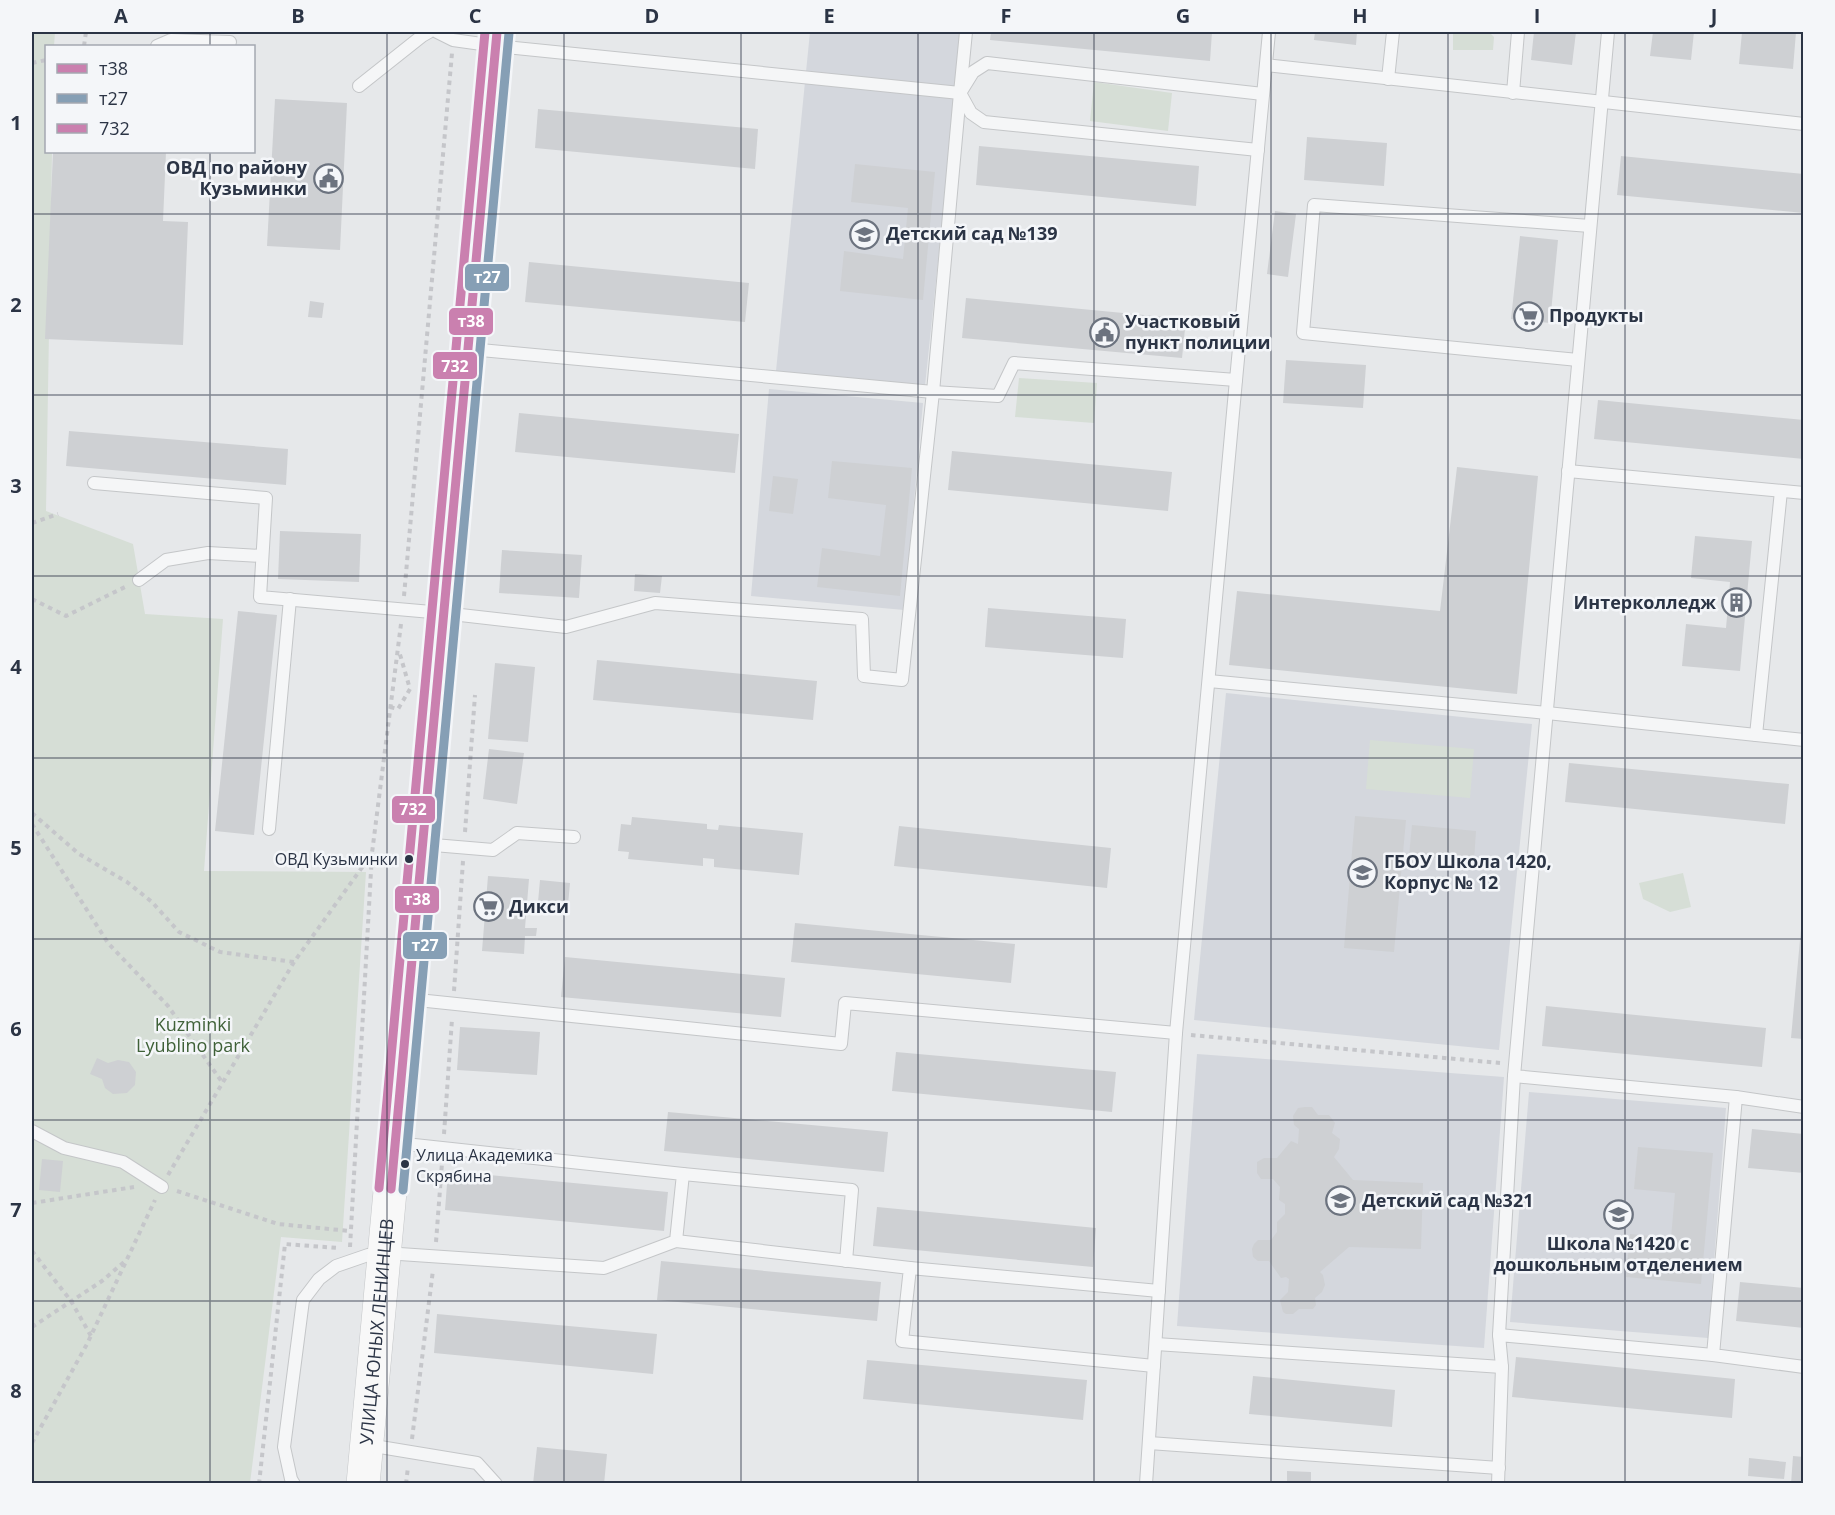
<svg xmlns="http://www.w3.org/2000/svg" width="1835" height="1515" viewBox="0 0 1835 1515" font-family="'Open Sans',sans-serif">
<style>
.built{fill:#d4d7dd}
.green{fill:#d6ded6}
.building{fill:#ced0d3}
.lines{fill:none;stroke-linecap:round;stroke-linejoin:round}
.lane-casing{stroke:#c4c6c8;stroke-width:14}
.secondary-casing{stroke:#c4c6c8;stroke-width:34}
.path{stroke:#c5c6ca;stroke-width:4;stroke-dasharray:4.5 4.5;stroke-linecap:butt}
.lane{stroke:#f5f6f7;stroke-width:12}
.secondary{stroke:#f8f8f8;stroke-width:33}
.bus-1-casing{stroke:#f4f6f9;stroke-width:14}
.bus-2-casing{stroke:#f4f6f9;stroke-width:14}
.bus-3-casing{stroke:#f4f6f9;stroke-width:14}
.bus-1{stroke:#ca80af;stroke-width:9}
.bus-2{stroke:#869fb5;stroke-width:9}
.bus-3{stroke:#ca80af;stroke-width:9}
.grid{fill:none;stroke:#2b3445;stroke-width:1.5;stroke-opacity:0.55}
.bus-dot{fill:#2b3445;stroke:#f4f6f9;stroke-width:2}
.labels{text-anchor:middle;stroke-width:5;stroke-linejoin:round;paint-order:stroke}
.bus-label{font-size:16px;fill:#2b3445;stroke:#f4f6f9;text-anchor:end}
.poi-label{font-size:18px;font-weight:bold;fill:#2b3445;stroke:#f4f6f9;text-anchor:start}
.park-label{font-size:18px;fill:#3f6138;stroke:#f4f6f9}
.street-label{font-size:18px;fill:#2b3445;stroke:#f4f6f9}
.line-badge{stroke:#f4f6f9;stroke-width:2}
.badge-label{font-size:16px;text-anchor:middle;font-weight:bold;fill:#fff}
.neatline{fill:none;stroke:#2b3445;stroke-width:2}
.grid-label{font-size:20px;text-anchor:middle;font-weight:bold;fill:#2b3445}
</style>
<rect width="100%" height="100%" fill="#e6e8ea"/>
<g class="built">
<path d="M810,32h151l-6,56 -149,-16z"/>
<path d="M805,82l150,16 -30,288 -149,-15z"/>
<path d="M769,389l154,14 -19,207 -153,-14z"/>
<path d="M1226,693l306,31 -33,326 -305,-30z"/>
<path d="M1197,1054l307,23 -20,271 -307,-22z"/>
<path d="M1529,1092l197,16 -18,230 -198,-16z"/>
</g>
<g class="green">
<path d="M32,32h23l-1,14h-8v106h6l-6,359 87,33 12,70 78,5 -19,252 162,1 -24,370 -61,-5 -31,246h-218z"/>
<path d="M1453,32h36l5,5 -1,13h-40z"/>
<path d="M1094,82l78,11 -4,38 -78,-10z"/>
<path d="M1019,378l78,5 -3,40 -79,-6z"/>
<path d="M1370,740l104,9 -4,49 -104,-9z"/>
<path d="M1683,873l8,34 -21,5 -27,-13 -4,-16z"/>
</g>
<g class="building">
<path d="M991,32h221l-2,29 -220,-21z"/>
<path d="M1315,32h42l-1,13 -42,-5z"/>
<path d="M1534,32h42l-4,33 -41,-5z"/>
<path d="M1653,32h41l-3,28 -41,-4z"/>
<path d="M1742,32h54l-3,37 -54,-5z"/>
<path d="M275,99l72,4 -7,147 -73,-4z"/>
<path d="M538,109l220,20 -3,40 -220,-21z"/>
<path d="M1307,137l80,6 -3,43 -80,-6z"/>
<path d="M979,146l220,20 -3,40 -220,-21z"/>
<path d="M53,152h113l-3,69 25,1 -5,123 -138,-6z"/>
<path d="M1621,156l183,18v39l-187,-18z"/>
<path d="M855,164l80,8 -12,128 -83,-9 4,-40 59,8 5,-51 -57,-6z"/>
<path d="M1275,211l21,3 -8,63 -21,-3z"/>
<path d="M1520,236l38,4 -8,83 -39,-4z"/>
<path d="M529,262l220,21 -4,39 -220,-20z"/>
<path d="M966,298l220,21 -4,39 -220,-20z"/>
<path d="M310,301l14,2 -2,15 -14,-1z"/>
<path d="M1286,360l80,5 -3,43 -80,-5z"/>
<path d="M1598,400l206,20v39l-210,-20z"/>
<path d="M519,413l220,21 -4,39 -220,-21z"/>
<path d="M69,431l219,18 -2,36 -220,-19z"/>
<path d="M952,451l220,21 -4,39 -220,-21z"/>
<path d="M832,461l80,7 -12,128 -83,-9 5,-39 58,8 6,-51 -58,-7z"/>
<path d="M1457,467l81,9 -21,218 -288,-29 8,-74 203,20z"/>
<path d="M773,476l25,3 -5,35 -24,-3z"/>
<path d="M280,531l81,3 -2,48 -81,-3z"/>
<path d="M1695,536l57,5 -12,130 -58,-5 4,-42 40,4 4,-46 -39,-4z"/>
<path d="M502,550l80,5 -3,43 -80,-5z"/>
<path d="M635,574l27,2 -2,17 -26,-2z"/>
<path d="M988,608l138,11 -3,39 -138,-11z"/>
<path d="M238,611l39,4 -23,220 -39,-4z"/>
<path d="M597,660l220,21 -4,39 -220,-20z"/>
<path d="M495,663l40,4 -7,75 -40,-3z"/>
<path d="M489,749l35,4 -7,51 -34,-5z"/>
<path d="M1569,763l220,21 -4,40 -220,-22z"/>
<path d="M1355,816l51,4 -12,132 -50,-4z"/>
<path d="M632,817l75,7v5l11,1 1,-5 84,8 -4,42 -85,-8v-8l-11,-1v8l-75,-7 1,-7 -11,-1 3,-27 10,1z"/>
<path d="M1412,825l64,6 -2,30 -65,-5z"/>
<path d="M899,826l212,22 -4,40 -213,-22z"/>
<path d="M488,876l41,3 -4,49h12l-1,8h-11l-1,18 -42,-3z"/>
<path d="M540,880l30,3 -2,22 -30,-3z"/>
<path d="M1802,918h2v121l-13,-1z"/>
<path d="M795,923l220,21 -4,39 -220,-21z"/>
<path d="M565,957l220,21 -4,39 -220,-20z"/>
<path d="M1546,1006l220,22 -4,39 -220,-21z"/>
<path d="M460,1027l80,5 -3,43 -80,-5z"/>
<path d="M896,1052l220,20 -4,40 -220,-21z"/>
<path d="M97,1058l11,5 10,-3 11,2 7,10 -1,13 -8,8 -14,1 -8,-6 -3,-9 -12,-5z"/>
<path d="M1305,1107h7l6,8h11l6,8 -3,10 8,6 -1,10 -5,8 19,23 70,3 -2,66 -72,-2 -29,25 3,3 2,10 -3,7 -7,6 1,7 -3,4h-14l-6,5h-7l-3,-2 -3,-12 8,-8 1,-13 -3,-2 -5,1 -12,-17h-11l-5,-4 -1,-8 2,-5 4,-4h13l6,-8v-10l8,-8v-10l-6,-4 1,-13 -7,-8h-12l-4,-6v-11l7,-4h13l14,-17 7,3 1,-15 -5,-4 -1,-9 5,-8z"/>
<path d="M668,1112l220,20 -4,40 -220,-21z"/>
<path d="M1752,1129l52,5v39l-56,-5z"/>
<path d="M1638,1147l75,6 -12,131 -75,-7 4,-43 41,4 4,-45 -41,-4z"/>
<path d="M42,1159l21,2 -3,31 -21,-2z"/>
<path d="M448,1171l220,21 -4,39 -219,-21z"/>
<path d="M877,1207l219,21 -3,39 -220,-21z"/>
<path d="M661,1261l220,21 -4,39 -220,-21z"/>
<path d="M1740,1282l64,6v40l-68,-7z"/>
<path d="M437,1314l220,20 -4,40 -219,-21z"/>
<path d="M1516,1357l219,22 -3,39 -220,-21z"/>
<path d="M867,1360l220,20 -4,40 -220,-21z"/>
<path d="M1253,1376l142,14 -3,37 -143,-13z"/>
<path d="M537,1447l70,7 -3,30h-71z"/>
<path d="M1793,1456l11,1v27h-13z"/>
<path d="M1749,1458l37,4 -2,17 -36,-3z"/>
<path d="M1287,1471l24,1v12h-24z"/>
</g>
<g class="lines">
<defs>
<g id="lane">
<path d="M437,32l16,8 43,6 464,47 6,-61"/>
<path d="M1608,32l-94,1044 222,21"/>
<path d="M157,46l14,-6 59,2"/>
<path d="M1266,65l538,59"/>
<path d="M1388,79l5,-47"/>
<path d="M359,86l63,-50 7,-4"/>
<path d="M1513,93l5,-61"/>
<path d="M1258,150l-274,-28 -13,-9 -11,-20 13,-21 14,-9 276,31"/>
<path d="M470,349l463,43 65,4 16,-33 222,17"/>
<path d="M1578,360l-275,-27 11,-128 276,21"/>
<path d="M1568,471l236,22"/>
<path d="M94,483l172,15 -6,99 183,16 123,14 89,-24 207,16 2,57 38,4 31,-288 27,-299"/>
<path d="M1781,491l-25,244 48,5"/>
<path d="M139,580l27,-20 42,-7 54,3"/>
<path d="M1209,681l338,32 209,22"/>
<path d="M269,829l21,-230"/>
<path d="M422,844l71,6 24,-17 57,4"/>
<path d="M408,999l433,45 4,-41 331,30"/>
<path d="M1804,1107l-68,-10 -23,258 91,12"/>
<path d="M32,1131l32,17 59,14 39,25"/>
<path d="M683,1174l169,16 -6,71"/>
<path d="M676,1241l234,27 -8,73 252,25"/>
<path d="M910,1268l249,23"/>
<path d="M1499,1335l15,-259"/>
<path d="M1156,1344l346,23"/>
<path d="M1149,1443l350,25"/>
<path d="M368,1445l109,18 19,21"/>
<path d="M294,1484l-3,-5 -7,-32 19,-147 16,-21 17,-13 32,-11 17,-2 219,15 72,-27 7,-67 -287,-31"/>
<path d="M1146,1484l30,-451 60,-653 33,-348"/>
<path d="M1498,1484l4,-117 -3,-32 214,20"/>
</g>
<g id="secondary">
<path id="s1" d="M363,1484l134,-1452"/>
</g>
</defs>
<use href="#lane" class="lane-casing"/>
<use href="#secondary" class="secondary-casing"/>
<g class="path">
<path d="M84,46l2,-14"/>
<path d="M32,63l14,-3"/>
<path d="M32,523l26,-9"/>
<path d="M404,596l48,-543"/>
<path d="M32,599l34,17 59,-29"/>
<path d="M390,707l8,2 12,-20 -11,-38"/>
<path d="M32,813l47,41 48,28 25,20 27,30 41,20 74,10"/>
<path d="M32,824l76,119 60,63 54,76"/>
<path d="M465,832l10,-137"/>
<path d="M454,991l9,-130"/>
<path d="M1191,1035l309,28"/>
<path d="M444,1134l8,-115"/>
<path d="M168,1175l126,-213 77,-107"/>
<path d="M177,1191l101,33 72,7"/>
<path d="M32,1203l102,-16"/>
<path d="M436,1242l6,-79"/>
<path d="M350,1247l22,-394 29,-229"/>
<path d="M32,1251l39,50 20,35"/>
<path d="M32,1327l70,-46 22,-19"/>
<path d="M412,1439l21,-169"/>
<path d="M32,1443l55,-99 68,-144"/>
<path d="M259,1484l26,-240 53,4"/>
<path d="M406,1484l2,-17"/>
</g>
<use href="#lane" class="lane"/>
<use href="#secondary" class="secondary"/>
<defs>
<path id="bus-1" d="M391,1189c34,-386 72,-771 106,-1157"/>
<path id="bus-2" d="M403,1190c34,-386 72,-771 106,-1157"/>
<path id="bus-3" d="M379,1188c34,-386 72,-771 106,-1156"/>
</defs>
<use href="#bus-1" class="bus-1-casing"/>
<use href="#bus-2" class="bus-2-casing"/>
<use href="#bus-3" class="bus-3-casing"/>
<use href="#bus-1" class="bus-1"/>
<use href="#bus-2" class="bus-2"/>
<use href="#bus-3" class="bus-3"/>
</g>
<path class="grid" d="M210,32v14M387,32v1452M564,32v1452M741,32v1452M918,32v1452M1094,32v1452M1271,32v1452M1448,32v1452M1625,32v1452M210,152v1332M32,214h1772M32,395h1772M32,576h1772M32,758h1772M32,939h1772M32,1120h1772M32,1301h1772"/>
<defs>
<symbol id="civic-ring" viewBox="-11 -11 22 22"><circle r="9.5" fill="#f4f6f9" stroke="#6c737f" stroke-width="1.5"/><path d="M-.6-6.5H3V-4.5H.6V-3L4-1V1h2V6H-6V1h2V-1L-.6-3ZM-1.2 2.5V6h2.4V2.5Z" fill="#6c737f"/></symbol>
<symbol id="school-ring" viewBox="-11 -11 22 22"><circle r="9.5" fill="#f4f6f9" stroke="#6c737f" stroke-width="1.5"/><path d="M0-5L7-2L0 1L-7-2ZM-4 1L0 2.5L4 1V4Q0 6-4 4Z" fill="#6c737f"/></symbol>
<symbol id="supermarket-ring" viewBox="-11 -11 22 22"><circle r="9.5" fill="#f4f6f9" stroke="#6c737f" stroke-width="1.5"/><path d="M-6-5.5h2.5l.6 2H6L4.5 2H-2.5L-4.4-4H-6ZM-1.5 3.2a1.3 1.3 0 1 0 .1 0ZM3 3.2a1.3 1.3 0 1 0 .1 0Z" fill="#6c737f"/></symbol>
<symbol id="building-ring" viewBox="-11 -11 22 22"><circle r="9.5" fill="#f4f6f9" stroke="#6c737f" stroke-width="1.5"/><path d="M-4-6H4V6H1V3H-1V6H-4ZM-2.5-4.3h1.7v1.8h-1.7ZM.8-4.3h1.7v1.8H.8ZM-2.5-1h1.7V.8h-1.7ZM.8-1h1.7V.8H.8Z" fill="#6c737f"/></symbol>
</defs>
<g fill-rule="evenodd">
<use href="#civic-ring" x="312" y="162" width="33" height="33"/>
<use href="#school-ring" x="848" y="218" width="33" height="33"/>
<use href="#supermarket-ring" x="1512" y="300" width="33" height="33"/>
<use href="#civic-ring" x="1088" y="316" width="33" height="33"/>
<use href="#building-ring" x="1720" y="586" width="33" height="33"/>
<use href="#school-ring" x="1346" y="856" width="33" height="33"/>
<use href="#supermarket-ring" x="472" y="890" width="33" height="33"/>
<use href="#school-ring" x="1324" y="1184" width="33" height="33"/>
<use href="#school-ring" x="1602" y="1198" width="33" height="33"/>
</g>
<g class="bus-dot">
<circle cx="409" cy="859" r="5"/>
<circle cx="405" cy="1164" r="5"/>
</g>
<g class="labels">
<g class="bus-label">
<text x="398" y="865">ОВД Кузьминки</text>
<text x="416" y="1161" text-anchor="start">Улица Академика<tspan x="416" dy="21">Скрябина</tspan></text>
</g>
<g class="poi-label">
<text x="307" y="174" text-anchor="end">ОВД по району<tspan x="307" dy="21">Кузьминки</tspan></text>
<text x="886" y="240">Детский сад №139</text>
<text x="1549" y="322">Продукты</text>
<text x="1125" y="328">Участковый<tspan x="1125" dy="21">пункт полиции</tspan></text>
<text x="1716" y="609" text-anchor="end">Интерколледж</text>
<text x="1384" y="868">ГБОУ Школа 1420,<tspan x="1384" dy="21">Корпус № 12</tspan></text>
<text x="509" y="913">Дикси</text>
<text x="1362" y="1207">Детский сад №321</text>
<text x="1618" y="1250" text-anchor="middle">Школа №1420 с<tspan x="1618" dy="21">дошкольным отделением</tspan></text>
</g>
<g class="park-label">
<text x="193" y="1031">Kuzminki<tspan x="193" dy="21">Lyublino park</tspan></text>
</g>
<g class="street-label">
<text dy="6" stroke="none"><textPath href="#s1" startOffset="153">УЛИЦА ЮНЫХ ЛЕНИНЦЕВ</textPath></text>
</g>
</g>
<g class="line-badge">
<rect x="464" y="263" width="46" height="29" rx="6" fill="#869fb5"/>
<rect x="448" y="307" width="46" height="29" rx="6" fill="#ca80af"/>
<rect x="432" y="351" width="46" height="29" rx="6" fill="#ca80af"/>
<rect x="391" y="795" width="45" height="29" rx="6" fill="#ca80af"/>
<rect x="394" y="885" width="46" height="29" rx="6" fill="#ca80af"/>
<rect x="402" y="931" width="46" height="29" rx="6" fill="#869fb5"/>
</g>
<g class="badge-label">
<text x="487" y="283">т27</text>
<text x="471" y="327">т38</text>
<text x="455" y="372">732</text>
<text x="413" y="815">732</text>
<text x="417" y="905">т38</text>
<text x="425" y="951">т27</text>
</g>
<rect width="1835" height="1515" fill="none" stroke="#f4f6f9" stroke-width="66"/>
<rect x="45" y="45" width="210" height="108" fill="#f4f6f9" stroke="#a4a8b1" stroke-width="1.5"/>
<rect x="57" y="64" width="30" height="9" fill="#ca80af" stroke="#a4a8b1" stroke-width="1.5"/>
<text x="99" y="75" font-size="18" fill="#2b3445">т38</text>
<rect x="57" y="94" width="30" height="9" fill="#869fb5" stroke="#a4a8b1" stroke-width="1.5"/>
<text x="99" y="105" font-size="18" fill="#2b3445">т27</text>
<rect x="57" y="124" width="30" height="9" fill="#ca80af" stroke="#a4a8b1" stroke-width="1.5"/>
<text x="99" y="135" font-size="18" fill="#2b3445">732</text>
<rect x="33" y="33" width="1769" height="1449" class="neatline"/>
<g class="grid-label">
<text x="121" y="23">A</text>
<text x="298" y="23">B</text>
<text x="475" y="23">C</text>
<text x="652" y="23">D</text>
<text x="829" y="23">E</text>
<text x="1006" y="23">F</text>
<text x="1183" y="23">G</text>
<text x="1360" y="23">H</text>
<text x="1537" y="23">I</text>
<text x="1714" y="23">J</text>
<text x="16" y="130">1</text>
<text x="16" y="312">2</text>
<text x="16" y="493">3</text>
<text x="16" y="674">4</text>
<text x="16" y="855">5</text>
<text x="16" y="1036">6</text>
<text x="16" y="1217">7</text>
<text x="16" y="1398">8</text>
</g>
</svg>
